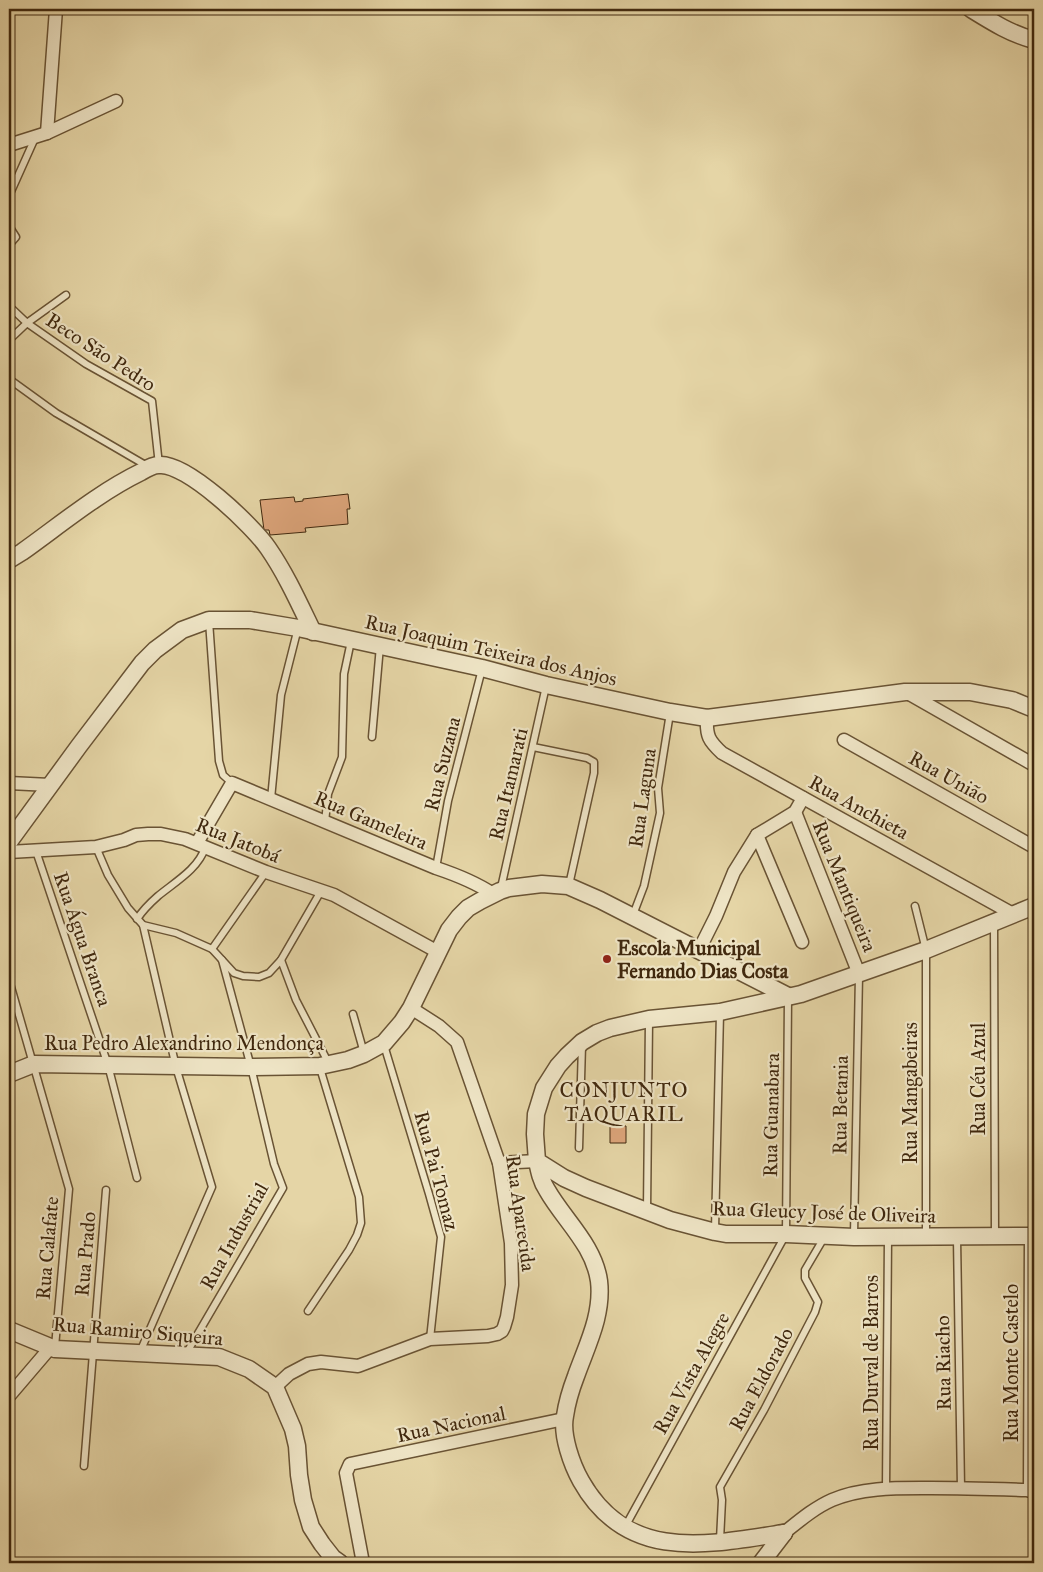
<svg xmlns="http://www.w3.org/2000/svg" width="1043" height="1572" viewBox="0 0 1043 1572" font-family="'IM FELL Great Primer',serif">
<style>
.building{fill:#dca47a;stroke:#40280e}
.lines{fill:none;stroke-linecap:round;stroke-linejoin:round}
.service-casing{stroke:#695334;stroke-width:9}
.minor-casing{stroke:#695334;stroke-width:15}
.tertiary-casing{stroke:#695334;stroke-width:19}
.service{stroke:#eee4c5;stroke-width:6}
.minor{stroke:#eee4c5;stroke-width:12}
.tertiary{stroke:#eee4c5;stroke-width:16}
.poi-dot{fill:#8f2418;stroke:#eee4c5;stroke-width:2}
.labels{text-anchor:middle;stroke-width:4.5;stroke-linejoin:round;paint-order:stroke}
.street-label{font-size:20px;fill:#40280e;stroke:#eee4c5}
.poi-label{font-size:20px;font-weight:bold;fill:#40280e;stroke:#eee4c5;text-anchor:start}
.neighbourhood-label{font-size:21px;letter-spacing:1px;fill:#40280e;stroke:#eee4c5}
</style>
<rect width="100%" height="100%" fill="#e5d5a6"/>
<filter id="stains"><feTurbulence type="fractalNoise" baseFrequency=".004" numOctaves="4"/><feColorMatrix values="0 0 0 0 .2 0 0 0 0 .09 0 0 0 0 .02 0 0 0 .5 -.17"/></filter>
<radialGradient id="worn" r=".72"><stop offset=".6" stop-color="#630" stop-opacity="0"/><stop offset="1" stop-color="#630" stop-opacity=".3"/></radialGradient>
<g class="building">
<path d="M348,494l2,15h-3l1,15 -43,4 1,4 -36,3 -1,-5h-5l-4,-30 34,-3 1,5 8,-1v-2z"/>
<path d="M610,1125l16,1v17h-16z"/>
</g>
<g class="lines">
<defs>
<g id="service">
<path d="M9,196l26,-58"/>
<path d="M9,226l7,11 -7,8"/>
<path d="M9,306l18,17 39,-28"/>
<path d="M9,340l18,-17 59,41 66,37 7,64"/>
<path d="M9,379l47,34 91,53"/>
<path d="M209,621l10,140 4,14 9,8"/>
<path d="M372,737l8,-91"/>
<path d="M533,747l54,11 7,4v11l-25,112"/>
<path d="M271,799l10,-104 17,-67"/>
<path d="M325,822l3,-28 14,-37 2,-83 7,-33"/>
<path d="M96,847l12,28 20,33 15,17 33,8 36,16 22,24 9,3 16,1 10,-4 12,-13 15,40 33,64"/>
<path d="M36,851l72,214 29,113"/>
<path d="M436,868l12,-67 34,-132"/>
<path d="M501,888l45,-202"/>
<path d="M915,906l11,44v286"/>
<path d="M633,915l11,-29 16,-73 -2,-25 12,-75"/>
<path d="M137,919c6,-9 13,-16 21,-23 17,-14 40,-27 47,-48"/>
<path d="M994,923l1,313"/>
<path d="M212,949l54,-77"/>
<path d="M281,960l40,-69"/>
<path d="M9,980l60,209 -14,158"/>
<path d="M353,1014l11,39"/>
<path d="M384,1045l45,149 12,43 -11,102"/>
<path d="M579,1148l3,-103"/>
<path d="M647,1210l2,-190"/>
<path d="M715,1230l5,-217"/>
<path d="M854,1235l5,-260"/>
<path d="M957,1238l4,250"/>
<path d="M308,1311l41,-61 8,-15 4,-12 -2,-26 -39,-129"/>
<path d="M140,1352l72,-165 -36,-120 -33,-142"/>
<path d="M186,1354l97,-166 -9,-24 -23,-97 -29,-107"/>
<path d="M84,1466l22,-276"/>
<path d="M886,1489l2,-251"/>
<path d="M1027,1490l1,-253"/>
<path d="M625,1527l161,-293 2,-236"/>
<path d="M720,1540l2,-40 -2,-13 44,-77 51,-98 3,-10 -13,-24v-8l20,-34"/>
</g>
<g id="minor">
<path d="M47,133l9,-124"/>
<path d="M9,145l38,-12 69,-32"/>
<path d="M906,692l128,73"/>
<path d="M707,718c-1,18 2,23 15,35l291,161"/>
<path d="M844,740l190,107"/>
<path d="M9,783l41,2"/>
<path d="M795,812l64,162"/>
<path d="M757,835l45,107"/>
<path d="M197,843l35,-60 204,85c21,7 39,14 57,26"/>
<path d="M9,852l87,-5 28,-7 12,-5 12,-1h13l24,5 81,33 68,23 104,57"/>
<path d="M699,950l17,-34 18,-44 23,-37 38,-23 8,-14"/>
<path d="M499,1163l38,-2"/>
<path d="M275,1387l14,-13 19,-10 13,-2 37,4 72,-27 58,-3 9,-2 5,-3 2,-4 3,-10 5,-32 -1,-42 -12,-80 -42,-121 -18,-16 -28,-18"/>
<path d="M9,1396l41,-48"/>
<path d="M784,1533c15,-12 30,-25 48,-33 30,-13 66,-12 99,-12 32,0 64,1 96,2l7,2"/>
<path d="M363,1563l-17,-90 4,-9 214,-45"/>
</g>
<g id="tertiary">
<path d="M971,9c21,13 40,25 63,31"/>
<path d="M9,560l13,-8c38,-27 76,-59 119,-80 5,-3 12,-7 18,-7 27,-3 94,61 109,83 18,26 31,55 45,84"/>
<path d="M9,842l70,-96 63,-83 13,-13 27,-20 27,-10h41l48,8 184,40 64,17 124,27 37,6 198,-26h65l42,8 22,9"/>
<path d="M1034,906l-108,44 -125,44 -81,18 -71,7 -39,9 -13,5 -15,9 -15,14 -9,10 -14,22 -8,26 -1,20 2,27 27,17 22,10 84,32 45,12 11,2h60l68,3 180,-1"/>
<path d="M9,1074l25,-10 217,3 69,-1 28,-6 16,-6 20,-11 18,-21 9,-14 38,-78 10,-13 9,-9 12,-7 20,-10 9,-3 33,-4 26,2 32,14 188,96"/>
<path d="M537,1161c2,10 4,20 10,29 17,30 47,55 52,91 4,34 -12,64 -23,95 -5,13 -9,26 -11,40 -4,19 7,49 16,65 46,82 126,64 203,52"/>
<path d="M9,1330l46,19 164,8 30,12 26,18 18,42 4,17 2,29 4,25 8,27 11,17 11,14 7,5"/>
<path d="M761,1563l23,-30"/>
</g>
</defs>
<use href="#service" class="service-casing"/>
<use href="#minor" class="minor-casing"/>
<use href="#tertiary" class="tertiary-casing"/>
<use href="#service" class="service"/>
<use href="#minor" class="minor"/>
<use href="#tertiary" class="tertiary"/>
</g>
<circle class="poi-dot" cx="607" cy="959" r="5"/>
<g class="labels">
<g class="street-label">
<text transform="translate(101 352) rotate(33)" y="7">Beco São Pedro</text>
<text transform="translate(491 650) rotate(13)" y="7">Rua Joaquim Teixeira dos Anjos</text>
<text transform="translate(442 764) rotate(-76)" y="7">Rua Suzana</text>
<text transform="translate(949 777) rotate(29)" y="7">Rua União</text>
<text transform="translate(508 784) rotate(-77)" y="7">Rua Itamarati</text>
<text transform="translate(642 798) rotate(-82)" y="7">Rua Laguna</text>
<text transform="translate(859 807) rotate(29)" y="7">Rua Anchieta</text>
<text transform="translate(371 820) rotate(23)" y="7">Rua Gameleira</text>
<text transform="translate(238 840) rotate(22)" y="7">Rua Jatobá</text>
<text transform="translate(845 886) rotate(68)" y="7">Rua Mantiqueira</text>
<text transform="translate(83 939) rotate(71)" y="7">Rua Água Branca</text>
<text x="184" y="1050">Rua Pedro Alexandrino Mendonça</text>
<text transform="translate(978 1079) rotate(-90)" y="7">Rua Céu Azul</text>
<text transform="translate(910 1093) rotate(-90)" y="7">Rua Mangabeiras</text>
<text transform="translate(840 1105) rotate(-89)" y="7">Rua Betania</text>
<text transform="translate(771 1115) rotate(-89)" y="7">Rua Guanabara</text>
<text transform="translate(437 1171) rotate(75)" y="7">Rua Pai Tomaz</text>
<text transform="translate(824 1212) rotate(2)" y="7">Rua Gleucy José de Oliveira</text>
<text transform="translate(521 1213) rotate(82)" y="7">Rua Aparecida</text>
<text transform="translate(234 1236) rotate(-61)" y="7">Rua Industrial</text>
<text transform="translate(47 1248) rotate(-85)" y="7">Rua Calafate</text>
<text transform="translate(85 1254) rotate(-85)" y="7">Rua Prado</text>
<text transform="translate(138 1331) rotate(5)" y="7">Rua Ramiro Siqueira</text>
<text transform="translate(871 1363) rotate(-90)" y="7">Rua Durval de Barros</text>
<text transform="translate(943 1363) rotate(-91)" y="7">Rua Riacho</text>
<text transform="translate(1011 1363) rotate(-90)" y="7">Rua Monte Castelo</text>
<text transform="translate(691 1373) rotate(-61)" y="7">Rua Vista Alegre</text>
<text transform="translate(761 1379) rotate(-62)" y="7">Rua Eldorado</text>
<text transform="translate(451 1424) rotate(-12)" y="7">Rua Nacional</text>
</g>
<g class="poi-label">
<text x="617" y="955">Escola Municipal<tspan x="617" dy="23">Fernando Dias Costa</tspan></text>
</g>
<g class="neighbourhood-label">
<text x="624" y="1097">CONJUNTO<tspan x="624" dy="24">TAQUARIL</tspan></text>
</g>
</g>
<rect width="1043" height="1572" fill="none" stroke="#e5d5a6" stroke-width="30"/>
<rect x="10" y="10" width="1023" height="1552" fill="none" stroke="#40280e" stroke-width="2.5"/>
<rect x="15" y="15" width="1013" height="1542" fill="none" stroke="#40280e"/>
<rect width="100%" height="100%" filter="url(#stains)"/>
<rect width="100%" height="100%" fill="url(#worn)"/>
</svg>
